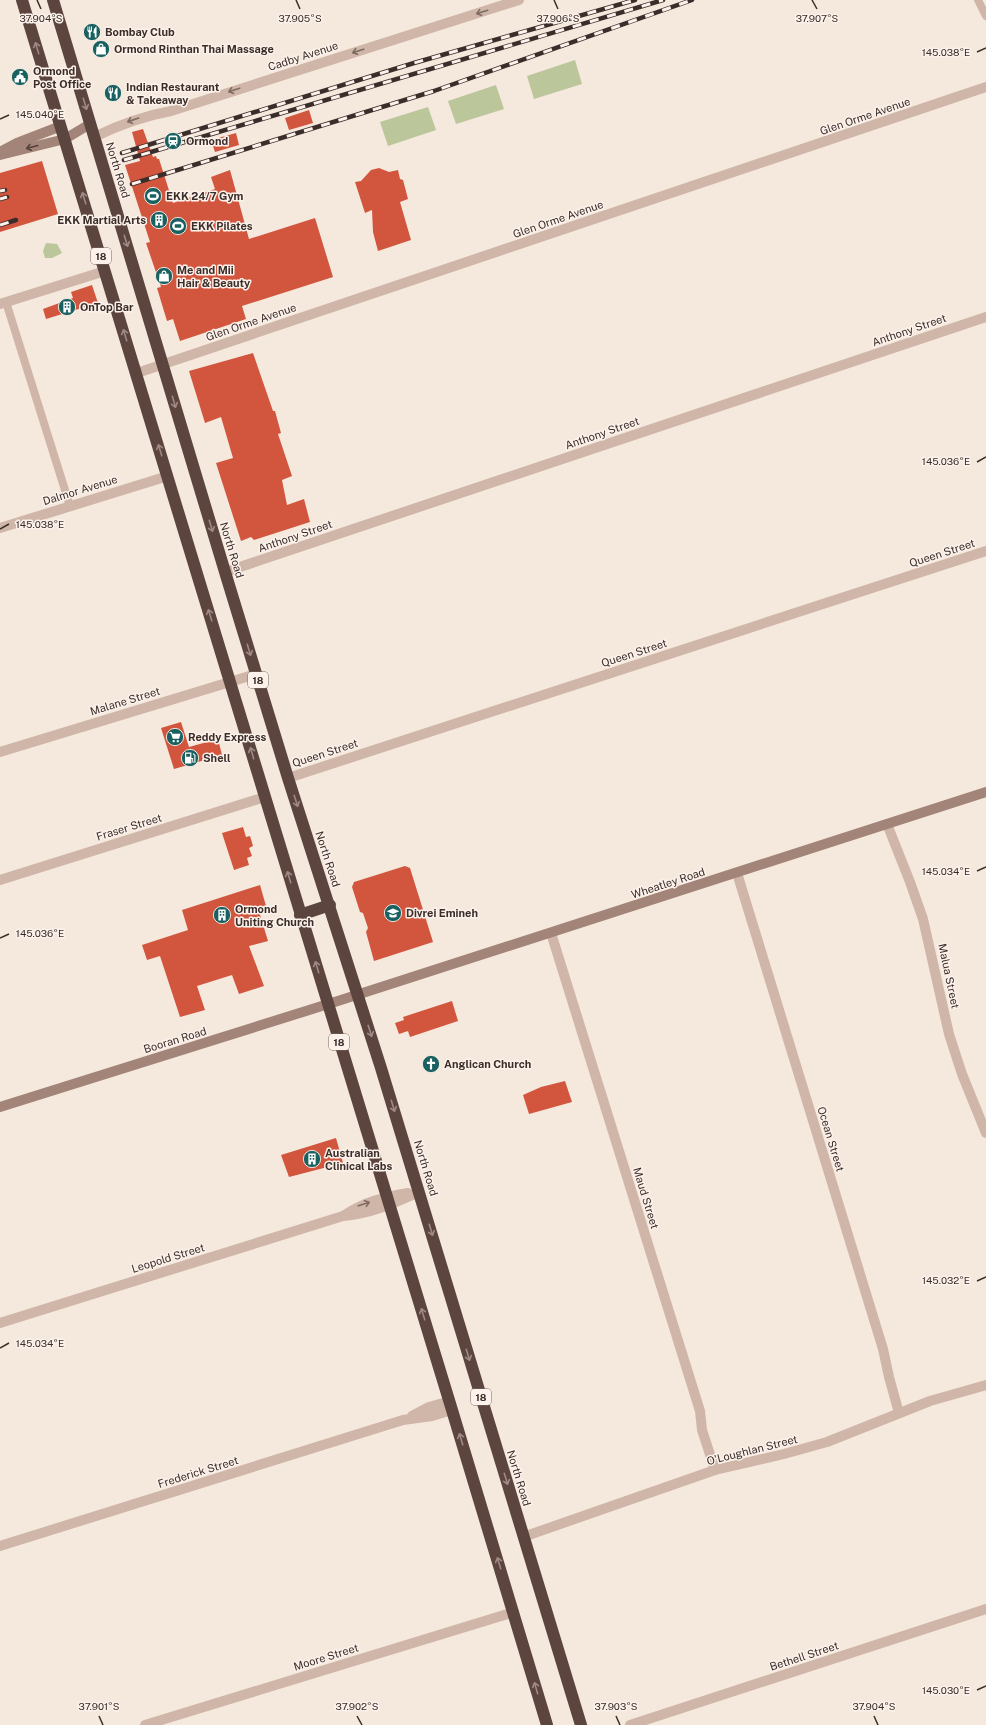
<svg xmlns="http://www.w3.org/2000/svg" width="986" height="1725" viewBox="0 0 986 1725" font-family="'Public Sans',sans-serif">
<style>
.green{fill:#bbc69b}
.building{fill:#d2553e}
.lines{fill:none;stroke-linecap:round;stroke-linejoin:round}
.lane{stroke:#cfb6a8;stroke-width:8}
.street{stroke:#cfb6a8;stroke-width:10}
.secondary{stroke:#a38478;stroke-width:10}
.highway{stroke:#5d453f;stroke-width:12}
.rail-casing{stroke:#3b2d29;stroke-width:4.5}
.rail{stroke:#fcf2eb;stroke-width:3;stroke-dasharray:9;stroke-linecap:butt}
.oneway{stroke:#7e6b62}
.oneway2{stroke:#9d8a84}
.oneway3{stroke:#55433d}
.ticks{fill:none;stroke:#3b2d29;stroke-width:1.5}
.labels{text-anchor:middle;stroke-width:3;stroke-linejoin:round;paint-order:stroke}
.shield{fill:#fcf2eb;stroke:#756863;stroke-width:1}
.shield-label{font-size:10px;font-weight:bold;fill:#3b2d29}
.poi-label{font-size:11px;font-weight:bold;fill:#3b2d29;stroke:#fcf2eb;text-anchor:start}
.street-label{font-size:11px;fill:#3b2d29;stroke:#fcf2eb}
.ticks-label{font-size:10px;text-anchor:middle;fill:#3b2d29;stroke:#fcf2eb;stroke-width:3;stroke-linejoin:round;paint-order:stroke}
</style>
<rect width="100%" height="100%" fill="#f5e8dd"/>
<g class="green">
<path d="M575,60l7,24 -48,15 -7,-23z"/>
<path d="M496,85l8,24 -48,15 -8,-23z"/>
<path d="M428,107l8,23 -48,16 -8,-24z"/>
<path d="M46,243l11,1 5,9 -10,5h-7l-2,-7z"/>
</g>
<g class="building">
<path d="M309,110l4,13 -24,7 -4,-12z"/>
<path d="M143,129l10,28 3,-1 1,3h2l14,44 42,-14 -4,-12 19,-7 19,69 66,-21 18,59 -91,29 4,13 -66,22 -7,-22 -6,2 -10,-33 4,-1 -15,-44 4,-1 -25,-77 15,-4 -8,-29z"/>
<path d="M236,133l3,12 -24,7 -4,-12z"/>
<path d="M42,161l16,53 -58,18v-59z"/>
<path d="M379,168l10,4 9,-2 2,9 3,1 5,19 -8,3 11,38 -33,11 -5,-19 -1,-22 -7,3 -10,-31 6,-1 10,-11z"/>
<path d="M92,285l6,18 -52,16 -3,-10 30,-11 -2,-6z"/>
<path d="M253,353l20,58h2l6,22 -3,1 14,42 -10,4 5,25 17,-6 6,23 -56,18 -3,-3 -10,4 -25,-78 17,-5 -12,-41 -16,6 -16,-52z"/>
<path d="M181,722l8,25 29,-8 4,16 -48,14 -13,-41z"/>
<path d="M243,827l3,10 4,-1 3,10 -4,2 3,8 -5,2 2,7 -15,5 -12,-37z"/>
<path d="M405,866l5,2 23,74 -59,19 -8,-29 2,-4 -5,-15 -3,-1 -8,-25 2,-5z"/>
<path d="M260,885l6,21 -8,2 10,33 -19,5 15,40 -25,8 -7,-19 -35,11 8,24 -25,7 -20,-61 -13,4 -5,-15 46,-15 -6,-20z"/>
<path d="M452,1001l6,20 -48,16 -2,-6 -9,3 -4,-11 9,-3 -1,-3z"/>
<path d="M565,1081l7,21 -43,12 -6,-19 18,-8z"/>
<path d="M336,1138l7,25 -54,14 -8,-22z"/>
</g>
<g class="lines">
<g class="lane">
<path d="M978,0l8,16"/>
<path d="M6,302l64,204"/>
</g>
<g class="street">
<path d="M94,137c25,-12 49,-21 77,-26l348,-111"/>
<path d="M0,304l105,-33"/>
<path d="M137,373l849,-286"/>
<path d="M0,528l168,-52"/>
<path d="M225,572l761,-255"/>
<path d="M0,752l256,-78"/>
<path d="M288,778l698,-227"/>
<path d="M887,824l23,58 13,37 26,115 13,40 24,59"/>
<path d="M737,873l146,476 6,28 10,36"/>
<path d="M0,880l265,-83"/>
<path d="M551,933l149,478 2,19 13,40"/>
<path d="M345,1215c19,-13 40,-18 63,-22"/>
<path d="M0,1323l343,-107c28,-2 51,-13 76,-24"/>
<path d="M412,1416l17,-9 21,-6"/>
<path d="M523,1537l192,-67 69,-16 43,-12 103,-41 56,-16"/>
<path d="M0,1546l403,-126 29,-4 20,-6"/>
<path d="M145,1725l369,-113"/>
<path d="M630,1725l356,-116"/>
</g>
<g class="secondary">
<path d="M0,152l17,-9 44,-17"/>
<path d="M0,155l65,-16 25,-15"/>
<path d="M0,1107l341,-107 645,-208"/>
</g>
<g class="highway">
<path d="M22,0l430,1410 95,315"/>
<path d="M53,0l172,572 63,206 93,290 200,657"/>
<path d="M300,915l30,-10"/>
</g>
<defs>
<g id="rail">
<path d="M122,153l292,-90 221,-63"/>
<path d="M124,160l539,-160"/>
<path d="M132,184l302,-93 258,-91"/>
<path d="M0,191l5,-1"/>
<path d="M0,199l7,-2"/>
<path d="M0,225l16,-5"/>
</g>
</defs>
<use href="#rail" class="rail-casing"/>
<use href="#rail" class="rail"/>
</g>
<defs><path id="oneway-shaft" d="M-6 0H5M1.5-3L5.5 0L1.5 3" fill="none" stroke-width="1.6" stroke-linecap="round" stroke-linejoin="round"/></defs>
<g class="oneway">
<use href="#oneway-shaft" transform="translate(482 12) rotate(162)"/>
<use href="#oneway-shaft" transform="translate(358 51) rotate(162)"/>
<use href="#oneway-shaft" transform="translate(234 90) rotate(162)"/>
<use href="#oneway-shaft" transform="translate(133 120) rotate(161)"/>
<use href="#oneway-shaft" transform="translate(364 1204) rotate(-18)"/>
</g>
<g class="oneway2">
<use href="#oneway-shaft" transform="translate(37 48) rotate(-107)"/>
<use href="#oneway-shaft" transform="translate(85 104) rotate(73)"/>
<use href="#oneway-shaft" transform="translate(84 198) rotate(-107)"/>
<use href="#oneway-shaft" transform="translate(126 241) rotate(73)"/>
<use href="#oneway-shaft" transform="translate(125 335) rotate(-107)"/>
<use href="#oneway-shaft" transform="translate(174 402) rotate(74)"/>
<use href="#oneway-shaft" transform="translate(160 450) rotate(-107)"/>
<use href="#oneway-shaft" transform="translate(211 526) rotate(73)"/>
<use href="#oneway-shaft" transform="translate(210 615) rotate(-107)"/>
<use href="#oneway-shaft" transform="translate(249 650) rotate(73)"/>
<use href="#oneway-shaft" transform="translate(252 753) rotate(-106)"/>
<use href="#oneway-shaft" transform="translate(296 801) rotate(72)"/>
<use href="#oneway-shaft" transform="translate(289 877) rotate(-107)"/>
<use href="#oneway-shaft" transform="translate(317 967) rotate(-107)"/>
<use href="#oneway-shaft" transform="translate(370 1031) rotate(72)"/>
<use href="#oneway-shaft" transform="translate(393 1106) rotate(73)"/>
<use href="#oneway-shaft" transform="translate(431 1230) rotate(73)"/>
<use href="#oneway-shaft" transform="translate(423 1314) rotate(-107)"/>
<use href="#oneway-shaft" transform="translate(468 1355) rotate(73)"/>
<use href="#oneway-shaft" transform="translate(461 1439) rotate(-107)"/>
<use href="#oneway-shaft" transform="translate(506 1479) rotate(73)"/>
<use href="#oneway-shaft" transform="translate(499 1563) rotate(-107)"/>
<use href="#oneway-shaft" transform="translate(536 1688) rotate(-106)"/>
</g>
<use class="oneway3" href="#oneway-shaft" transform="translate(32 147) rotate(165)"/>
<path class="ticks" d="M37,0l4,9M296,0l4,9M554,0l4,9M812,0l5,9M977,52l9,-4M0,119l9,-4M977,462l9,-5M0,529l9,-5M977,871l9,-4M0,938l9,-4M977,1281l9,-4M0,1348l9,-5M977,1690l9,-4M99,1716l4,9M357,1716l5,9M616,1716l4,9M874,1716l4,9"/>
<defs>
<symbol id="restaurant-disc" viewBox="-11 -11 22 22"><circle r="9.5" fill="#196160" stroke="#fcf2eb"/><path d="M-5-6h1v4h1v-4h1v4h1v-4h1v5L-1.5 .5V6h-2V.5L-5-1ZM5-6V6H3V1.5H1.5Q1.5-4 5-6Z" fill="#fff"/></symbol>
<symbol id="shop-disc" viewBox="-11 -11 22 22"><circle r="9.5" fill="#196160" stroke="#fcf2eb"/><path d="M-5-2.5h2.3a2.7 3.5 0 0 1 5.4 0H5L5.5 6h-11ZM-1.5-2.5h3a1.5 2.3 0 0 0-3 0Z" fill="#fff"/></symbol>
<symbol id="civic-disc" viewBox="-11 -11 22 22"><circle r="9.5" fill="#196160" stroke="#fcf2eb"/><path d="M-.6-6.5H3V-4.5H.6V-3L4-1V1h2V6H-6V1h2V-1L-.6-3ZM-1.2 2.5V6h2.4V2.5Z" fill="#fff"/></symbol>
<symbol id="station-disc" viewBox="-11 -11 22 22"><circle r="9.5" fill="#196160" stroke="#fcf2eb"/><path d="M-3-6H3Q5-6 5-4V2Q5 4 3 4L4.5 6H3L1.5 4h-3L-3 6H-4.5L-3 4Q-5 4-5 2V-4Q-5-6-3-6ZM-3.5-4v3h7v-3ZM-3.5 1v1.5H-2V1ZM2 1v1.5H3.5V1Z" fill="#fff"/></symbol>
<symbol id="stadium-disc" viewBox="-11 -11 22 22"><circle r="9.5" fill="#196160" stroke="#fcf2eb"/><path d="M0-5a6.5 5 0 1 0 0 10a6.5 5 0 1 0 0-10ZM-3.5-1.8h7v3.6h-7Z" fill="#fff"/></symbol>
<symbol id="building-disc" viewBox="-11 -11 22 22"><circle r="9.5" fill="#196160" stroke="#fcf2eb"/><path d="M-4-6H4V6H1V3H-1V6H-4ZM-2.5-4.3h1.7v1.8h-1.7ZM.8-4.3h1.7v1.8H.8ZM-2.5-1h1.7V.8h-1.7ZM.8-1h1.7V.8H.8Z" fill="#fff"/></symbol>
<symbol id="supermarket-disc" viewBox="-11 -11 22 22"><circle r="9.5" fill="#196160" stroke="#fcf2eb"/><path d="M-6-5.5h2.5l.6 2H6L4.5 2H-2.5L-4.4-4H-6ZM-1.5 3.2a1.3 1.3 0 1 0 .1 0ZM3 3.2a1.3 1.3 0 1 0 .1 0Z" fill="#fff"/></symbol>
<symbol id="fuel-disc" viewBox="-11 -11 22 22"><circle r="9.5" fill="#196160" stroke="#fcf2eb"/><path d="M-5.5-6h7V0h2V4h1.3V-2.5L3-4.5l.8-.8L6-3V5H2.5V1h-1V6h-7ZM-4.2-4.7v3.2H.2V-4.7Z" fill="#fff"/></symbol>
<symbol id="school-disc" viewBox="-11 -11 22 22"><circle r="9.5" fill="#196160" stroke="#fcf2eb"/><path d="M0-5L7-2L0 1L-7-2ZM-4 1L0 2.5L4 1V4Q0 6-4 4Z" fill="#fff"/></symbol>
<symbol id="church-disc" viewBox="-11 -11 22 22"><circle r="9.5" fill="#196160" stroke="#fcf2eb"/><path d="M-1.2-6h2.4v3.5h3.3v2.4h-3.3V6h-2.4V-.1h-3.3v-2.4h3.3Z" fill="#fff"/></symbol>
</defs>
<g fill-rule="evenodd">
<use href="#restaurant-disc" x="82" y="22" width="20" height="20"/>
<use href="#shop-disc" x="91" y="39" width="20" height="20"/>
<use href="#civic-disc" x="10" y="67" width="20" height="20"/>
<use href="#restaurant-disc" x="103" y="83" width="20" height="20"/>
<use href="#station-disc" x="163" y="131" width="20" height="20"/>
<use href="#stadium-disc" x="143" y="186" width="20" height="20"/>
<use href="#building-disc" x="149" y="210" width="20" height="20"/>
<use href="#stadium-disc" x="168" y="216" width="20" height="20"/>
<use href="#shop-disc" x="154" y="266" width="20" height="20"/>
<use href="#building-disc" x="57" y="297" width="20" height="20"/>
<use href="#supermarket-disc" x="165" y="727" width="20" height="20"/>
<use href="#fuel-disc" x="180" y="748" width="20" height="20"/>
<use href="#school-disc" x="383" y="903" width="20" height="20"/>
<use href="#building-disc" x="212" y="905" width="20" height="20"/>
<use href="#church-disc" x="421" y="1054" width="20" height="20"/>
<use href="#building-disc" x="302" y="1149" width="20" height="20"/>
</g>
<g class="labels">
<g class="shield">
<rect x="91" y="248" width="20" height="16" rx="3"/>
<rect x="248" y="672" width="20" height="16" rx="3"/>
<rect x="329" y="1034" width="20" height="16" rx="3"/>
<rect x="471" y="1389" width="20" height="16" rx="3"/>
</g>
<g class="shield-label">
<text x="101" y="260">18</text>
<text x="258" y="684">18</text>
<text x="339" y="1046">18</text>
<text x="481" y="1401">18</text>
</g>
<g class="poi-label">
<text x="105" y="36">Bombay Club</text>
<text x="114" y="53">Ormond Rinthan Thai Massage</text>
<text x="33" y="75">Ormond<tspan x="33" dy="13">Post Office</tspan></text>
<text x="126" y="91">Indian Restaurant<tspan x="126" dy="13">&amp; Takeaway</tspan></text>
<text x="186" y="145">Ormond</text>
<text x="166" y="200">EKK 24/7 Gym</text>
<text x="146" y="224" text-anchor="end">EKK Martial Arts</text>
<text x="191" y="230">EKK Pilates</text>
<text x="177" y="274">Me and Mii<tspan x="177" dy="13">Hair &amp; Beauty</tspan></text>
<text x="80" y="311">OnTop Bar</text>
<text x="188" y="741">Reddy Express</text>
<text x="203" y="762">Shell</text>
<text x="235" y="913">Ormond<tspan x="235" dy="13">Uniting Church</tspan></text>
<text x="406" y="917">Divrei Emineh</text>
<text x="444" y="1068">Anglican Church</text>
<text x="325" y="1157">Australian<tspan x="325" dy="13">Clinical Labs</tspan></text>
</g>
<g class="street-label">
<text transform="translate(303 56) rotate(-18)" y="4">Cadby Avenue</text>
<text transform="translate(865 116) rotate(-19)" y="4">Glen Orme Avenue</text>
<text transform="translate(118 170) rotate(73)" y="4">North Road</text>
<text transform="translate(558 219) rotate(-19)" y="4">Glen Orme Avenue</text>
<text transform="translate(251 322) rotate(-19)" y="4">Glen Orme Avenue</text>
<text transform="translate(909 330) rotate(-19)" y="4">Anthony Street</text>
<text transform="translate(602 433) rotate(-19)" y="4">Anthony Street</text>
<text transform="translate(80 490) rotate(-17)" y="4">Dalmor Avenue</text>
<text transform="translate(295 536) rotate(-19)" y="4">Anthony Street</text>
<text transform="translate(232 550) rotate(73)" y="4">North Road</text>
<text transform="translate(942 553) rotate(-18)" y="4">Queen Street</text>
<text transform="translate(634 653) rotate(-18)" y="4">Queen Street</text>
<text transform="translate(125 701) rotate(-17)" y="4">Malane Street</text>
<text transform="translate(325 753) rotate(-18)" y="4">Queen Street</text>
<text transform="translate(129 827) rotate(-17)" y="4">Fraser Street</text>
<text transform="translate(328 859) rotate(72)" y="4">North Road</text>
<text transform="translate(668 883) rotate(-18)" y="4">Wheatley Road</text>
<text transform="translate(949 976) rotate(78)" y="4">Malua Street</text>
<text transform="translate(175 1040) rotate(-17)" y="4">Booran Road</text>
<text transform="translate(831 1139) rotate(73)" y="4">Ocean Street</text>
<text transform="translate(426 1168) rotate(73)" y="4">North Road</text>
<text transform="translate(646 1198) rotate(73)" y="4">Maud Street</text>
<text transform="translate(168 1258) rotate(-17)" y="4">Leopold Street</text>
<text transform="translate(752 1450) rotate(-14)" y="4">O'Loughlan Street</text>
<text transform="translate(198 1472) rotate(-17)" y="4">Frederick Street</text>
<text transform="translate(519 1478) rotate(73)" y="4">North Road</text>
<text transform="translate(804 1656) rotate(-18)" y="4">Bethell Street</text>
<text transform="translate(326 1657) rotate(-17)" y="4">Moore Street</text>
</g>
</g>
<g class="ticks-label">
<text x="41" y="22">37.904°S</text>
<text x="300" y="22">37.905°S</text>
<text x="558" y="22">37.906°S</text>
<text x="817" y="22">37.907°S</text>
<text x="946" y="56">145.038°E</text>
<text x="40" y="118">145.040°E</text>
<text x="946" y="465">145.036°E</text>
<text x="40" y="528">145.038°E</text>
<text x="946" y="875">145.034°E</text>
<text x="40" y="937">145.036°E</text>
<text x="946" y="1284">145.032°E</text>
<text x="40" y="1347">145.034°E</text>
<text x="946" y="1694">145.030°E</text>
<text x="99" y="1710">37.901°S</text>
<text x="357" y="1710">37.902°S</text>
<text x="616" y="1710">37.903°S</text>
<text x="874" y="1710">37.904°S</text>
</g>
</svg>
